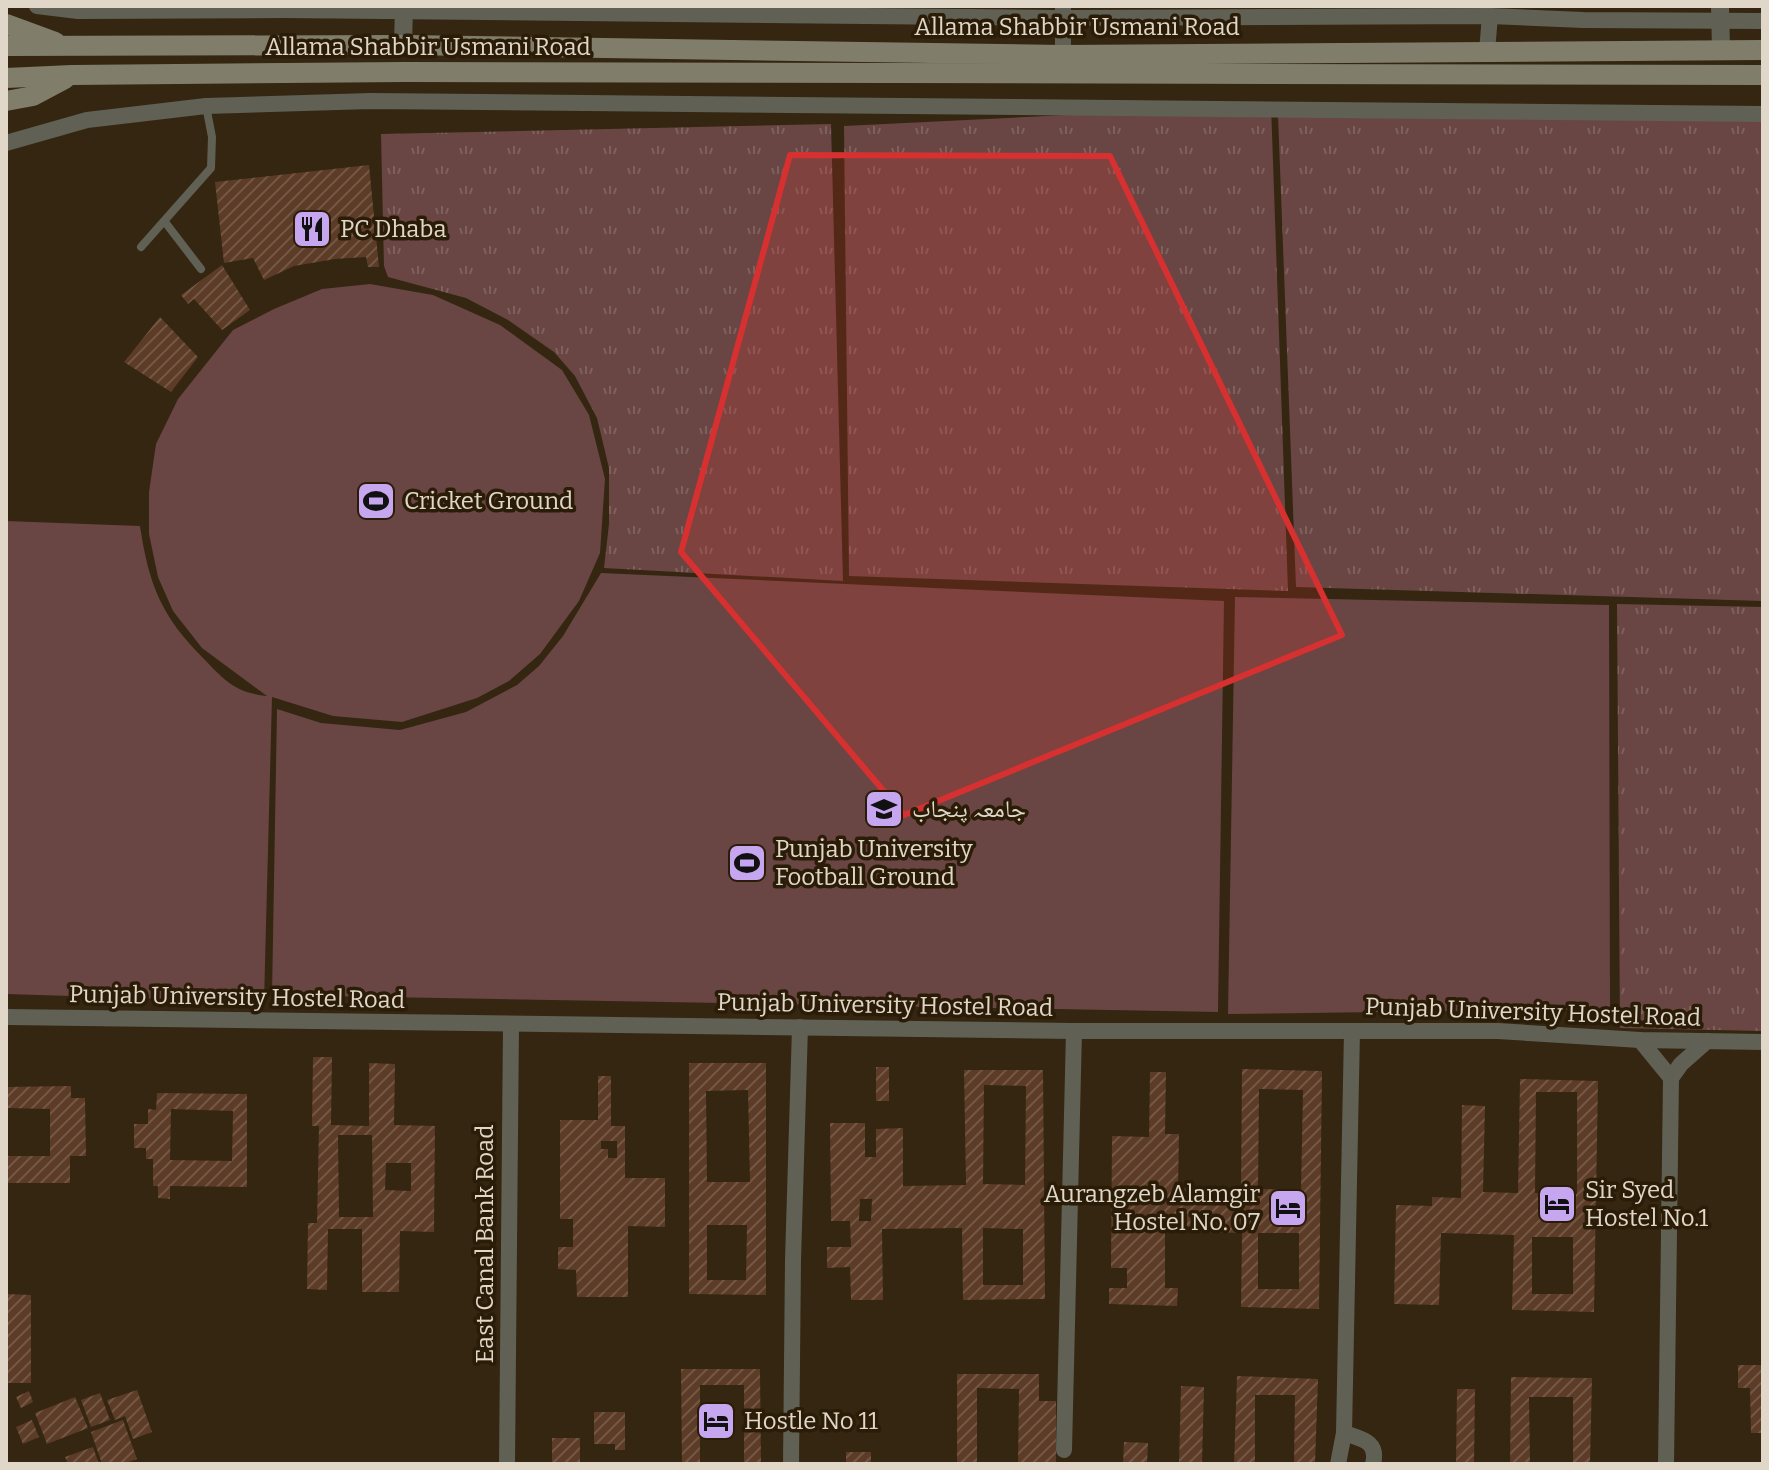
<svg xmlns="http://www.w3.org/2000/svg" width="1769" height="1470" viewBox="0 0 1769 1470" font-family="Bitter,'Noto Naskh Arabic',serif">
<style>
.grass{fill:url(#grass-tufts)}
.pitch{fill:#694643}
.building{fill:url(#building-hatch);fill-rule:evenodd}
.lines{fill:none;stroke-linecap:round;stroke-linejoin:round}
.service{stroke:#606054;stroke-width:8}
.minor{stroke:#606054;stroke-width:16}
.tertiary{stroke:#606054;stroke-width:18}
.secondary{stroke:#807e6b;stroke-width:20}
.marked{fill:#d63130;fill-opacity:0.2;stroke:#d63130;stroke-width:6;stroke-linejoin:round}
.labels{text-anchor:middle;stroke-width:7;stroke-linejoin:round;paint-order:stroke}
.street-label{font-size:24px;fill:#e0d7c9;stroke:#2a1c06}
.poi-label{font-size:24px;fill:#e0d7c9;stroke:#2a1c06;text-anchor:start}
</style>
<defs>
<pattern id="grass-tufts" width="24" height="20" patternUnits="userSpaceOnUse" patternTransform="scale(2)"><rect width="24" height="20" fill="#694643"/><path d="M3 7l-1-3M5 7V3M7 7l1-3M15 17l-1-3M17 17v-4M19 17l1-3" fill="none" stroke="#7e605d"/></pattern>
<pattern id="building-hatch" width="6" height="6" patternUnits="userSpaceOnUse" patternTransform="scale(2)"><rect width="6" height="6" fill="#5c3b27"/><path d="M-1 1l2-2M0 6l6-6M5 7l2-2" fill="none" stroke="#735745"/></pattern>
</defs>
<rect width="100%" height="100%" fill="#342610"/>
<g class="grass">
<path d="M1271,105l17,486 -439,-15 -5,-450z"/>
<path d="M1763,108v493l-467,-14 -18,-472z"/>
<path d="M831,124l12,457 -239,-13 5,-44v-56l-12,-50 -22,-42 -21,-24 -46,-32 -42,-22 -78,-21 -4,-11 -3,-132z"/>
<path d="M1617,604l146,3v424l-143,-3z"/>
</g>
<g class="pitch">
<path d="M370,284l63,11 67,30 62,45 27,45 16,64 -5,74 -21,48 -39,53 -31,27 -32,17 -75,24 -69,-6 -61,-19 -8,305 -258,-8v-473l134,5c9,59 21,90 64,133 20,21 32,34 63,37l-65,-48 -29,-37 -15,-34 -9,-43v-42l7,-48 22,-45 55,-69 41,-21 48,-20z"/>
<path d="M601,573l623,28 -6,411 -946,-17 5,-286 44,14 79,7 66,-18 51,-27 22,-19 24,-30z"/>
<path d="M1235,597l374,8 1,404 -382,5z"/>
</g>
<g class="building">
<path d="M369,165l10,102h-11l-2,-10 -31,2 -41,7 -30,14 -11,-22 -29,5 -9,-81z"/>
<path d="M222,265l28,45 -28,20 -28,-31 -6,5 -7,-9z"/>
<path d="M160,317l38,40 -27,35 -47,-30z"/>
<path d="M313,1057h19l-1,68 38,1v-63l26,1 -1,61 41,1 -1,106 -34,-1 -1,61h-37v-63h-34l-1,61 -20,-1 1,-66h9l2,-97h-7zM338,1135h34l1,82h-34zM386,1163h25v28l-26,-1z"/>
<path d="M689,1063h77v232l-77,-1zM748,1090l2,92h-43l-1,-91zM707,1225h40l-1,55h-39z"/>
<rect x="876" y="1067" width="13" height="34"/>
<path d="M1242,1069l80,2 -3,238 -78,-2 1,-74 -77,-2v57h13l-1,18 -68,-2v-16h18v-20h-16l1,-132 37,1 1,-65h16l-1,62h14l-1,54 63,1zM1259,1089l44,1 -2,100 -43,-1zM1258,1233h41v56h-41z"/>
<path d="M964,1070h79l2,229 -82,1 -1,-72 -80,1 1,71h-32l-1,-33 -23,1v-21h24l-1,-26h-19l-1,-98h35v34h11v-28l27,-1v58l63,-1zM984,1085l42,1 -1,99 -42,-1zM860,1199h12l-1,22h-12zM983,1228l40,1v56h-40z"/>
<path d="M598,1076h13v50h14v52h40v49l-37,-1v71h-51l-1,-27 -18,-1v-22h15v-28h-13v-99h38zM601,1141h16v17h-9v-9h-7z"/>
<path d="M1520,1079l78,2 -4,231 -82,-2 2,-75 -73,-2 -2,72 -45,-1 2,-99 36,1v-9l29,1 1,-93 23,1 -2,86 35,1zM1536,1092h41v102l-42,-1zM1532,1237h41v57h-41z"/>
<path d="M71,1086v12h14l1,58h-16v27h-64v-27h44v-47l-44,-1v-21z"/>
<path d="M157,1093l90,1v93l-77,-1v13l-12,-1v-12h-5v-27h-7v-11h-12v-24h14v-15l8,1zM171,1109l62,2 -1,50 -62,-1z"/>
<path d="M6,1294l25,1v88h-25z"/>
<path d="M1738,1365h25v68h-12l-1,-45h-12z"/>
<path d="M681,1369h79l1,95h-17v-79h-44v79h-18z"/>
<path d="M957,1374h82v27h17v63h-38l1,-75 -42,-1v76h-20z"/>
<path d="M1237,1376l81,3 -3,85h-21l1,-69h-40v69h-21z"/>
<path d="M1511,1377l81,1 -2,86h-17v-67h-44l1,67h-20z"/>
<path d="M1181,1386l23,1 -2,77h-23z"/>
<path d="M1457,1389h18l-1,75h-18z"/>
<path d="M137,1390l15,42 -19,7 -8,-23 -10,4 -8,-20z"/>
<path d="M29,1391l4,11 -12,6 -5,-11z"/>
<path d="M100,1393l10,27 -19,7 -10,-27z"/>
<path d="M75,1397l13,31 -41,16 -12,-31z"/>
<path d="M594,1412h31v38h-10v-6h-21z"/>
<path d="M32,1420l7,17 -16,7 -7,-17z"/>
<path d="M123,1420l14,39 -14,5h-21l-11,-32z"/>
<rect x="552" y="1438" width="28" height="26"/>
<path d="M1124,1442l24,1 -1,21h-24z"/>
<path d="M93,1447l6,17h-31l-3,-7z"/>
<rect x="846" y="1452" width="25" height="12"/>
</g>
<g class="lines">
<g class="service">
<path d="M165,222l36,47"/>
<path d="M141,247l70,-79 1,-31 -6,-31"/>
</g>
<g class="minor">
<path d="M37,6l41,5 205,-1 780,8 427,-2 93,4 180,1"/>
<path d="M1063,6v49"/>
<path d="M1487,51l3,-35"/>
<path d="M6,143l81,-23 119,-14 165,-5 1392,13"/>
<path d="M6,1017l1068,14h424l142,9 123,2"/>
<path d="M1640,1040l31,38"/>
<path d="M1344,1433c17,6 35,8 29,31"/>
<path d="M1064,1450l10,-419"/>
<path d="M507,1464l4,-439"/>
<path d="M791,1464l2,-204 7,-233"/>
<path d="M1338,1464l6,-31 8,-402"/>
<path d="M1666,1464l5,-386 10,-14 26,-23"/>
</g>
<g class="tertiary">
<path d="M1720,6l1,44"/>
<path d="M403,45l1,-39"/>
</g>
<g class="secondary">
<path d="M6,24l49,18"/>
<path d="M6,46l397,-1 660,10 700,-5"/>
<path d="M6,78l66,-3 332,-3 1359,3"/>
<path d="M6,101l27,-5 32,-17"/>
</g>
</g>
<path class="marked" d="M790,155l320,1 232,479 -438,180 -223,-263z"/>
<defs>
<symbol id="restaurant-square" viewBox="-11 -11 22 22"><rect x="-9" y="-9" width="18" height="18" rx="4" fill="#c7a6f0" stroke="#2a1c06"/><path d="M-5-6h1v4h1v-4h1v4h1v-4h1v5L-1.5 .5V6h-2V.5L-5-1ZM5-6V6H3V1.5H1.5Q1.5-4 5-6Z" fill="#111"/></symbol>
<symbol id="stadium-square" viewBox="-11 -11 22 22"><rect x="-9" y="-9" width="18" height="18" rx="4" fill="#c7a6f0" stroke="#2a1c06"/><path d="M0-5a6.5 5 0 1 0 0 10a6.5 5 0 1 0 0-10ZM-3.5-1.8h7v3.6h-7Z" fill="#111"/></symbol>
<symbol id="university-square" viewBox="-11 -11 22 22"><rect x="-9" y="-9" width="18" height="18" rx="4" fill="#c7a6f0" stroke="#2a1c06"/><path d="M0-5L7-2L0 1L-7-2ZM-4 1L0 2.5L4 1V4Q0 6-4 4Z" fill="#111"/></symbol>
<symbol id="hotel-square" viewBox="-11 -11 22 22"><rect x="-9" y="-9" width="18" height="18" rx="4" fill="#c7a6f0" stroke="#2a1c06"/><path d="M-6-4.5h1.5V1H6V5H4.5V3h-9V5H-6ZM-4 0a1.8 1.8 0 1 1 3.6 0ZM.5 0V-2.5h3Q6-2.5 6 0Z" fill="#111"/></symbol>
</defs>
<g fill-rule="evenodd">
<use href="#restaurant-square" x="290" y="207" width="44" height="44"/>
<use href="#stadium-square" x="354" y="479" width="44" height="44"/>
<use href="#university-square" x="862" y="787" width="44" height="44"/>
<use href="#stadium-square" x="725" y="841" width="44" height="44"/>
<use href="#hotel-square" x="1535" y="1182" width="44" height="44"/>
<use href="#hotel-square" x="1266" y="1186" width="44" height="44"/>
<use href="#hotel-square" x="694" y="1399" width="44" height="44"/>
</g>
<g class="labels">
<g class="street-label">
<text x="1077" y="35">Allama Shabbir Usmani Road</text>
<text x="428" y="55">Allama Shabbir Usmani Road</text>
<text transform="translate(237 997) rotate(1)" y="8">Punjab University Hostel Road</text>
<text transform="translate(885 1005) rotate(1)" y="8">Punjab University Hostel Road</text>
<text transform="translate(1533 1012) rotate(2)" y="8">Punjab University Hostel Road</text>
<text transform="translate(485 1244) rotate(-90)" y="8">East Canal Bank Road</text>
</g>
<g class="poi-label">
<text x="340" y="237">PC Dhaba</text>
<text x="404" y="509">Cricket Ground</text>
<text x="912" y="817">جامعہ پنجاب</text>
<text x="775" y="857">Punjab University<tspan x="775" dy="28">Football Ground</tspan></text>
<text x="1585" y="1198">Sir Syed<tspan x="1585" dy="28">Hostel No.1</tspan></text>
<text x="1260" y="1202" text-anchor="end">Aurangzeb Alamgir<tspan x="1260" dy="28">Hostel No. 07</tspan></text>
<text x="744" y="1429">Hostle No 11</text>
</g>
</g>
<rect width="1769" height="1470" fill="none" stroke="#e0d7c9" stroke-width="16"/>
</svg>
